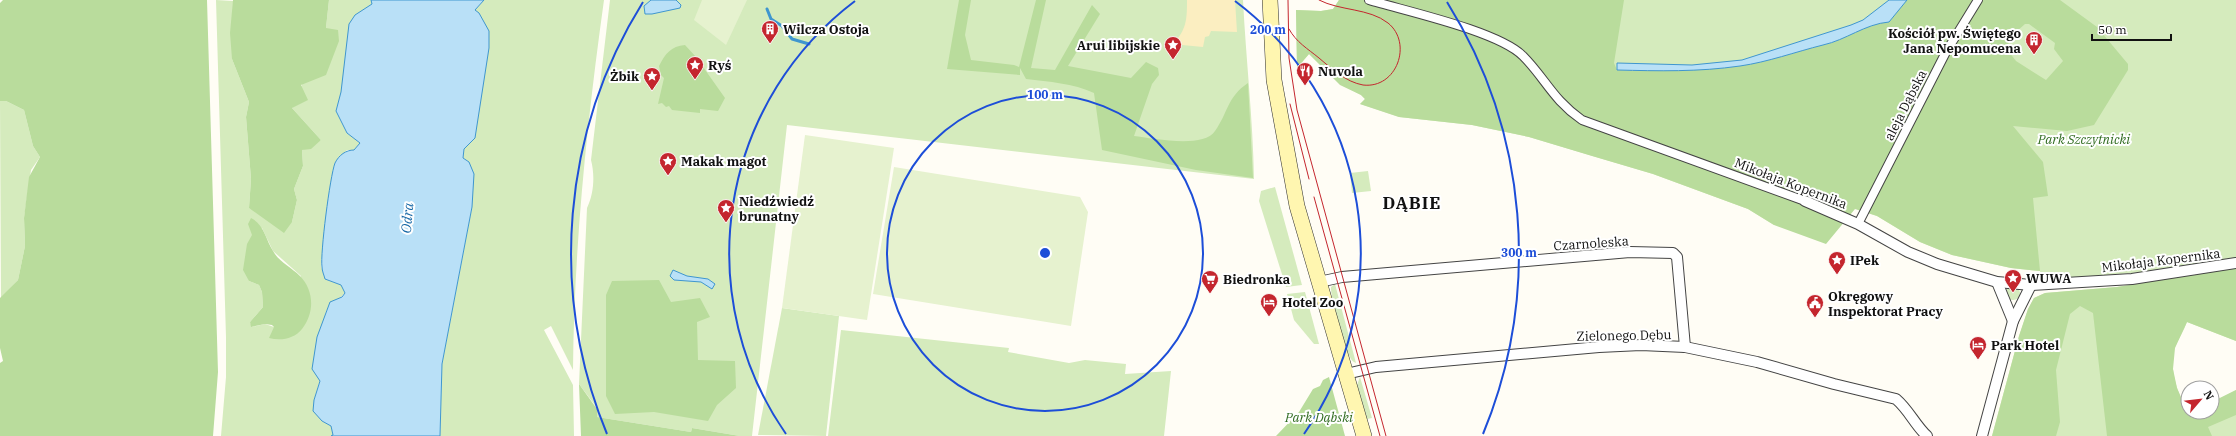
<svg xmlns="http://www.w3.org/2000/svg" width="2236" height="436" viewBox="0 0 2236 436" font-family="'IBM Plex Serif',serif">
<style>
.green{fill:#d5ebbd;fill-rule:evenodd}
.forest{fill:#b9dc9c;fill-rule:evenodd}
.sand{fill:#fbeec1}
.pitch{fill:#e6f2cf}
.water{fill:#b9e0f7;stroke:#3f96cf}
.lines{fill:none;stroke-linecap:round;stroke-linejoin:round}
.stream{stroke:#3f96cf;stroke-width:3}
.pedestrian-casing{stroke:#444;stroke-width:10}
.minor-casing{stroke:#444;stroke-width:12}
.secondary-casing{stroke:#333;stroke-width:16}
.pedestrian{stroke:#fff;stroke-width:8}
.minor{stroke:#fff;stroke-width:10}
.secondary{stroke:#fff6b0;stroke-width:15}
.tram{stroke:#c4262e;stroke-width:1}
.ring{fill:none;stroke:#1d4ed8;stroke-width:2}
.labels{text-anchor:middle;stroke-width:4;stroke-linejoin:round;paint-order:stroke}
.poi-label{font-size:13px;font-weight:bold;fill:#111;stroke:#fff;text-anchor:start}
.street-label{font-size:13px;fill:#111;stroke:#fff}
.park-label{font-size:13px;font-style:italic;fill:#2f6b1f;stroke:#fff}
.water-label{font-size:14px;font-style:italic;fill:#1768a6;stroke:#fff}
.district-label{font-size:17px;font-weight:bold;letter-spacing:1px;fill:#111;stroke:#fff}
.centre{fill:#1d4ed8;stroke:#fff;stroke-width:2}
.ring-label{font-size:12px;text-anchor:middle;font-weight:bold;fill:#1d4ed8;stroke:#fff;stroke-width:4;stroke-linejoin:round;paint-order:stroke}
</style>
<rect width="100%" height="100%" fill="#fffdf5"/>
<g class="green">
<path d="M216,0l17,1 -1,58 17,43 -3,15 5,62 -2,29 43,14 5,-22 -3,-11 9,-23 -1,-16 19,-10 -29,-32 34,-80 3,-28h42l1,4 -7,5 -29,102 11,22 13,10 -6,7h-7l-12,13 -9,53 -5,50 4,13 16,6 4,8 -19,18 -6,69 -6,20 8,21 9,5 2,9 -2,1h-110l5,-59v-40zM262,228l11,23 28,25 -27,51 -9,-3 -13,3 -2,-5 13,-15 -1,-15 -3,-7 -10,-4c-1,-23 -8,-38 13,-53z"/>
<path d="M484,0h120c-17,122 -30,247 -31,370l-22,-44 -7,4 29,55 1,51h-134l2,-72 30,-157 -3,-45 -6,-4 1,-9 11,-11v-128z"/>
<path d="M610,0h633c3,60 10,119 11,179l-467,-54 -35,311h-12l-48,-8 -1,4 -94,-15v-9l-18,-24 8,-176c7,-14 8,-33 4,-48z"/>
<path d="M1339,0h897v258l-80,13 -115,10 -1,-10 -29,-3 -59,-13 -32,-13 -43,-26 -75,-26 -28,35 -26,-16 -95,-35 -124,-37 -57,-12 -73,-8 -39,-13 5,-5 -4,-4 -21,-11 -31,-30 -12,14 -1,-58 25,1 12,-2z"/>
<path d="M0,101h6l18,9 9,36 7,11 -9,13 -7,48 1,28 -7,34 -17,18z"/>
<path d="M1368,171l3,20 -19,2 -2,-20z"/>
<path d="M1275,187l27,98 -16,2 -27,-86 2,-10z"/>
<path d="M2236,268v73l-49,-19c-3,9 -9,17 -12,25 -7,22 3,47 13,66l24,-1v-10l24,-12v46h-244l27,-100 9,-27 6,-11 11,-5 72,-6z"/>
<path d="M1335,284l21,79c-3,-1 -5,-3 -6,-6 -5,-9 -20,-61 -19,-70z"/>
<circle cx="2013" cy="293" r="7"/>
<path d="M1305,292l14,52h-5l-20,-24 -7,-26z"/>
<path d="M782,308l57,8 -13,120 -68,-1z"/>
<path d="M841,330l168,18 -1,4 61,11 16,-3 41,4 -1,10 46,-3 -7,65h-336z"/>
<path d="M1360,377l12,41 -5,1 -10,-34z"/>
</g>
<g class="forest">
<path d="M3,0h204l11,372 -5,64h-213v-73l3,-2 -3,-13v-50l18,-18 7,-34 -1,-28 5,-41 11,-20 -7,-11 -9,-36 -18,-9h-6v-98z"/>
<path d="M233,0h96l-3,28 12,2 1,11 -13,34 -25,10 7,15 -16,8 29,32 -10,9 -9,1 1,16 -9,23 3,11 -5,22 -8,11 -35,-25 2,-29 -5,-62 3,-15 -17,-43 -2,-26z"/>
<path d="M959,0h12l-6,35 6,25 43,5 5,2 17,-67h10l-15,68 24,2 37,-65 8,9 -32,52 63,12 15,-16 12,6 1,7 -7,9 -18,52c18,2 69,13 81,-5 13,-18 12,-34 33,-48l5,95 -57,-8 -94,-20 -8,-57c-21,-10 -45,-11 -68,-14l-6,-11v7l-73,-6z"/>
<path d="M1339,0h285l-10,63 3,7c41,1 82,2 123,-4 28,-4 55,-14 83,-21 23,-5 42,-21 66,-23l18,-22h153l37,27 31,37v6l-34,55 -27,6 -54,-5 30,36 5,34 -15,2 7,73 -29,-3 -59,-13 -32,-13 -43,-26 -22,-7 -29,35 -52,-19 -26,-16 -95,-35 -61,-18 -63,-19 -57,-12 -73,-8 -39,-13 5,-5 -4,-4 -21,-10 -31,-31 -12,14 -1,-58 25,1 12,-2zM2025,24h4l26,19 -1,6 9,12 -17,19 -30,-19 -7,-9 -1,-13z"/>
<path d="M685,45l11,12 29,41 -7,13 -18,-2v4l-28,-3 -3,-4 -3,1 -4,-4 -4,1 6,-26 -3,-3 -2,-9c6,-12 12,-20 26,-21z"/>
<path d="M251,218c13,6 15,22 22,33 6,11 18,16 27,25 14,14 15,37 2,53 -8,10 -21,12 -33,9l5,-11 -2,-2 -7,-1 -14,3 -1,-5 13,-15 -1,-15 -3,-7 -10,-4 -6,-11 4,-26 5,-9 -4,-11z"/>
<path d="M2236,268v73l-49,-19 -12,26 -2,21 4,19 11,25 24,-1v-10l24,-12v25l-28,12 4,9h-105l-14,-123 -13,-7 -10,8 -14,56 4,52 -4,14h-64l27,-100 9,-27 6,-11 11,-5 72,-6z"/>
<path d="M659,280l12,22 29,-4 10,19 -13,5 1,38 37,1 1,27 -19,17 -9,16 -54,-9 -39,2 -9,-18v-101l6,-14z"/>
<path d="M1329,377l16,59h-69l23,-24 14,-23 7,-3 3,-6z"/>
<path d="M579,384l18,25v8l94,15 1,-4 48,8h-159z"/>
</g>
<path class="sand" d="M1187,0h48l2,32 -26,-1 -2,5 -4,1 -2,10 -31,-3c15,-13 15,-26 15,-44z"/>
<g class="pitch">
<path d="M702,0h45l-21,45 -32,-25z"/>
<path d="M805,135l89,13 -27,172 -85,-12z"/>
<path d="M894,167l186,30 8,15 -17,114 -198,-32z"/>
</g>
<g class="water">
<path d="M371,0h113l-9,10 4,3 10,18v17l-14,90 -11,11 -1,9 6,4 5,12 -2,33 -30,157 -2,72h-109l2,-1 -2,-9 -9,-5 -9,-10 1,-11 6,-19 -8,-12 5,-32 13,-35 12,-5 3,-4 -4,-8 -16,-6c-1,-4 -3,-8 -3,-12 -2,-13 8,-91 13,-104 4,-8 11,-13 19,-13l6,-7 -13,-10 -11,-22 5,-19 8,-68 6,-9 17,-11z"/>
<path d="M651,0h25l5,5 -1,3 -28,6h-7l-1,-8z"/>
<path d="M1889,0h18l-18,22c-24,2 -43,18 -66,23 -28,7 -55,17 -83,21 -41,6 -82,5 -123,4v-7l75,2 50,-5 109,-35 12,-5z"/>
<path d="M673,270l14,6 21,3 7,5 -3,5 -11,-7 -27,-2 -4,-4z"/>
</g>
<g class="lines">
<path class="stream" d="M767,9l4,10 11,7 10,13 17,5"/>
<defs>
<g id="pedestrian">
<path d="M1369,0c36,11 129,31 154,56 22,22 30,44 59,64l223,81"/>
<path d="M1858,224l88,-172 32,-52"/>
</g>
<g id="minor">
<path d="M1805,201l53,23 50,28 29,12 60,18 34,3 101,-6 104,-16"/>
<path d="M1319,282l23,-5 288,-25 43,1 4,4 8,90"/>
<path d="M1997,282l16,39"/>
<path d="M1346,374l30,-7 223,-20 42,-2 44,2 72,15 77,22 62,15c13,11 19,26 31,37"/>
<path d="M1982,436l31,-115 18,-36"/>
</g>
<path id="secondary" d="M1270,0l4,80 23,126 67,230"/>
</defs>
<use href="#pedestrian" class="pedestrian-casing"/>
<use href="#minor" class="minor-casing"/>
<use href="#secondary" class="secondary-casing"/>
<use href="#pedestrian" class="pedestrian"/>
<use href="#minor" class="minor"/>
<use href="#secondary" class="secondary"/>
<g class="tram">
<path d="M1288,0l1,58 8,52 89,326"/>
<path d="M1289,29c7,13 19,20 30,29 13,11 27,24 44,27 34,4 50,-42 25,-62 -19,-15 -48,-12 -69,-23"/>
<path d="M1290,104l19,75"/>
<path d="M1314,197l66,239"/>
</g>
</g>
<g class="ring">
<circle cx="1045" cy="253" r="158"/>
<path d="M786 434A316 316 0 0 1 855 1M1235 1A316 316 0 0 1 1304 434"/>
<path d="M607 434A474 474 0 0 1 643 2M1447 2A474 474 0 0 1 1483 434"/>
</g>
<defs>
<symbol id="building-pin" viewBox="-11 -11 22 30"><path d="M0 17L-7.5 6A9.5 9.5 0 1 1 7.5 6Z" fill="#c4262e" stroke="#fff"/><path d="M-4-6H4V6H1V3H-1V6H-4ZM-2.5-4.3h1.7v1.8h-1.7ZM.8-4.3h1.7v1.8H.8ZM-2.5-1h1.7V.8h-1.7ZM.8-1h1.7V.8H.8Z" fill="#fff"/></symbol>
<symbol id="sight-pin" viewBox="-11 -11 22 30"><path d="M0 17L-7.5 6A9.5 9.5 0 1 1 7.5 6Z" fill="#c4262e" stroke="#fff"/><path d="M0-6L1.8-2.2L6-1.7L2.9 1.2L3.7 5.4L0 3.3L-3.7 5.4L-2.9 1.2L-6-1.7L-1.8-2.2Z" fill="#fff"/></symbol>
<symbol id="restaurant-pin" viewBox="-11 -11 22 30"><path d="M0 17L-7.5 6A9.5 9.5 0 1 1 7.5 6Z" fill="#c4262e" stroke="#fff"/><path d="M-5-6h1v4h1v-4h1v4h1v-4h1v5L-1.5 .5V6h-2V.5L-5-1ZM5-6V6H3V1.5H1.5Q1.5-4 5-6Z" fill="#fff"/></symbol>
<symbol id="supermarket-pin" viewBox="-11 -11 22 30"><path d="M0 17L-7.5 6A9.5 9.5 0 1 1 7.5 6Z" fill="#c4262e" stroke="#fff"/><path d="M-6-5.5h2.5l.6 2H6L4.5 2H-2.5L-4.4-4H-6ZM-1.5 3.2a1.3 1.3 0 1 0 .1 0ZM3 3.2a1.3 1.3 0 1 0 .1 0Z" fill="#fff"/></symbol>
<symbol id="hotel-pin" viewBox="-11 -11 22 30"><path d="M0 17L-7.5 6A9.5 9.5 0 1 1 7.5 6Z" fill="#c4262e" stroke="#fff"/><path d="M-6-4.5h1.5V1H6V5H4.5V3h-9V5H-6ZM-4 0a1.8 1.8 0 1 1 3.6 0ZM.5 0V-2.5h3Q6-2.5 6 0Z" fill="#fff"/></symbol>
<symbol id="civic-pin" viewBox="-11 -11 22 30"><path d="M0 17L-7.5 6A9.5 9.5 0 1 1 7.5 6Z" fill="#c4262e" stroke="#fff"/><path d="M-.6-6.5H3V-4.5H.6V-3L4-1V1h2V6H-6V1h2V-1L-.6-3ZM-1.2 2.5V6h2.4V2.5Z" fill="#fff"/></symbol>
</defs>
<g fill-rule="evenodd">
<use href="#building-pin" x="760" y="19" width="20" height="27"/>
<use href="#building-pin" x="2024" y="30" width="20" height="27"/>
<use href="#sight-pin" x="1163" y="35" width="20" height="27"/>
<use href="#sight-pin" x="685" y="55" width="20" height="27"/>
<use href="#restaurant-pin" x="1295" y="61" width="20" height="27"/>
<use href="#sight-pin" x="642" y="66" width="20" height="27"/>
<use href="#sight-pin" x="658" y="151" width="20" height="27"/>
<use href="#sight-pin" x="716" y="198" width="20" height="27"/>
<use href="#sight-pin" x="1827" y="250" width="20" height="27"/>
<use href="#sight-pin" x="2003" y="268" width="20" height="27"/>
<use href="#supermarket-pin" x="1200" y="269" width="20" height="27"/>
<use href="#hotel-pin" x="1259" y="292" width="20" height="27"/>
<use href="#civic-pin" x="1805" y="293" width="20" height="27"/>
<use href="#hotel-pin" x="1968" y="335" width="20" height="27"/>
</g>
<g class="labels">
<g class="poi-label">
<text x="783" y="34">Wilcza Ostoja</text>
<text x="2021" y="38" text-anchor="end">Kościół pw. Świętego<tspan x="2021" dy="15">Jana Nepomucena</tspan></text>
<text x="1160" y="50" text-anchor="end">Arui libijskie</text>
<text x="708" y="70">Ryś</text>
<text x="1318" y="76">Nuvola</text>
<text x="639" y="81" text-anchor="end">Żbik</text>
<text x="681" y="166">Makak magot</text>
<text x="739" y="206">Niedźwiedź<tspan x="739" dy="15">brunatny</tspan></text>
<text x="1850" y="265">IPek</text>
<text x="2026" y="283">WUWA</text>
<text x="1223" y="284">Biedronka</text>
<text x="1828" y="301">Okręgowy<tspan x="1828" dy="15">Inspektorat Pracy</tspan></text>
<text x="1282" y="307">Hotel Zoo</text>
<text x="1991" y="350">Park Hotel</text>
</g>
<g class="street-label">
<text transform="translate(1905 105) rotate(-63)" y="5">aleja Dąbska</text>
<text transform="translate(1791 183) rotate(21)" y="5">Mikołaja Kopernika</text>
<text transform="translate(1591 243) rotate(-4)" y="5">Czarnoleska</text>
<text transform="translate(2161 260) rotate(-7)" y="5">Mikołaja Kopernika</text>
<text transform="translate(1624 335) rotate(-1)" y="5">Zielonego Dębu</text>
</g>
<g class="park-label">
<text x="2084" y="144">Park Szczytnicki</text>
<text x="1319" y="422">Park Dąbski</text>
</g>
<g class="water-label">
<text transform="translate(407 218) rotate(-85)" y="5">Odra</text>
</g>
<g class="district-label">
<text x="1412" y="209">DĄBIE</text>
</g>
</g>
<circle cx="1045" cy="253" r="6" class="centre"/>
<g class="ring-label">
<text x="1268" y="34">200 m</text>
<text x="1045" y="99">100 m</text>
<text x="1519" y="257">300 m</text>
</g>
<g transform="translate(2200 400) rotate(62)"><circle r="19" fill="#ffffff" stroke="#a0a0a0"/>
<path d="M0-3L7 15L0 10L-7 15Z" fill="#c4262e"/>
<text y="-6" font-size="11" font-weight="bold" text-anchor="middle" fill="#111111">N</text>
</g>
<path d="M2092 34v6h79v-6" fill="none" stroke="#111111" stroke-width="2"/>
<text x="2098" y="34" font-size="12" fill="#111111" stroke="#ffffff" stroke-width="3" paint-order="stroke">50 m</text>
</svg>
